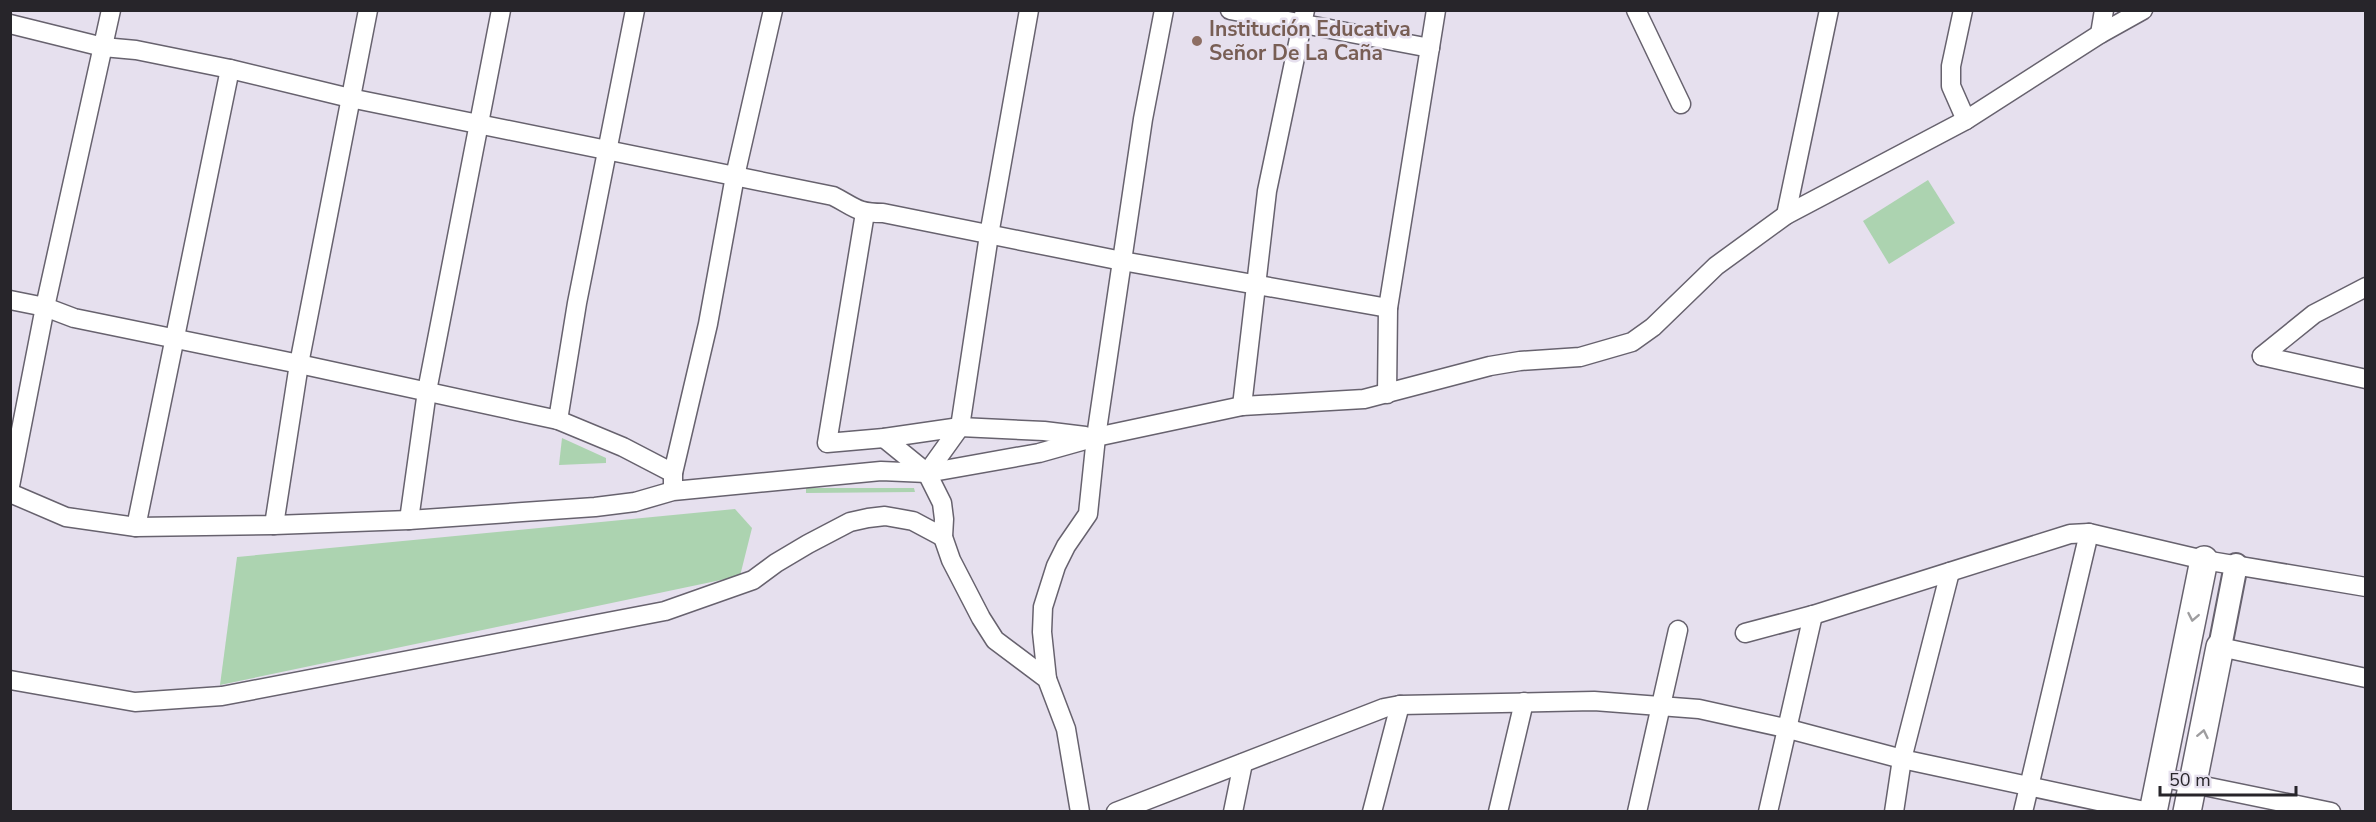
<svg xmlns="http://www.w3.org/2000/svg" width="2376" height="822" viewBox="0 0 2376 822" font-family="'Nunito Sans',sans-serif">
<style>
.green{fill:#acd3b0}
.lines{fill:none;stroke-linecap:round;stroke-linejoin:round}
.minor-casing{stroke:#67626e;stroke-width:21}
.tertiary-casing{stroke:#67626e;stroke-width:26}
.secondary-casing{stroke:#67626e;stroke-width:30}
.minor{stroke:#fff;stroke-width:18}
.tertiary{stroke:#fff;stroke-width:22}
.secondary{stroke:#fff;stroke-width:27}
.oneway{stroke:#9e9d9f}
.education-dot{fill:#8d6e63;stroke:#e6e0ee;stroke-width:2}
.labels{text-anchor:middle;stroke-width:5;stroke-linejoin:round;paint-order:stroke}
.education-label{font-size:21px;font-weight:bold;fill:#785e54;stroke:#e6e0ee;text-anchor:start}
</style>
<rect width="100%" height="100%" fill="#e6e0ee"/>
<g class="green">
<path d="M1928,180l27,43 -66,41 -26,-43z"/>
<path d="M562,438l44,20v5l-47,2z"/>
<path d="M806,488h108l1,4 -109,1z"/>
<path d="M735,509l17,19 -12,48 -520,109 17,-128z"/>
</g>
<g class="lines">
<defs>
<g id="minor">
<path d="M1230,10l200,38"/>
<path d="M1636,10l45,94"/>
<path d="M1963,10l-12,56v20l15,34"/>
<path d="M10,24l93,23 33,3 94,19 120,29 483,98c22,11 23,17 50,17l239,48 266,47"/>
<path d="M2100,34l4,-24"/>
<path d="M865,213l-38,230 57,-5 76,-11 84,4 41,5"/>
<path d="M1786,215l43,-205"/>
<path d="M10,300l35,7 29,11 225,46 259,56 65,27 50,26"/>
<path d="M2262,356l52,-42 52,-27"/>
<path d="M2262,356l104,23"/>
<path d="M1387,394l1,-86 48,-298"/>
<path d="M1242,406l25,-215 38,-181"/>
<path d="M558,420l19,-117 58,-293"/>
<path d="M884,438l43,35 15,30 2,16 -1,18 8,23 30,58 14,22 52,39 19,50 14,83"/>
<path d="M927,473l33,-46 29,-192 40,-225"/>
<path d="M673,484v-11l35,-149 27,-148 38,-166"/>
<path d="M10,486l35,-179 66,-297"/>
<path d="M10,493l56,24 70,10 138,-2 135,-5 186,-13 40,-5 38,-11 208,-20 46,2 112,-20 57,-16 146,-31 122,-7 126,-33 30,-5 60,-4 52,-15 21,-15 63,-61 70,-51 180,-95 134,-86 43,-24"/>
<path d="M409,520l18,-129 74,-381"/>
<path d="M274,525l25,-161 69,-354"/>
<path d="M136,527l94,-458"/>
<path d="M1745,633l68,-18 257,-81 19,-1 115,27 162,27"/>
<path d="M2220,647l146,31"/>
<path d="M1047,679l-5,-47 1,-25 13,-41 10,-20 22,-32 8,-77 26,-176 21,-142 21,-109"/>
<path d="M10,680l125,22 87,-6 443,-85 88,-31 23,-17 32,-19 42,-22 18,-4 17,-2 28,5 30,16"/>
<path d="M2160,777l171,35"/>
<path d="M1116,812l268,-104 16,-3 194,-4 105,8 86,19 117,31 247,53"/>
<path d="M1233,812l10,-49"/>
<path d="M1372,812l28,-107"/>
<path d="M1498,812l26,-110"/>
<path d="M1637,812l41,-182"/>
<path d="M1768,812l45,-197"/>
<path d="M1894,812l8,-53 48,-187"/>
<path d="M2023,812l66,-279"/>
</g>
<path id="tertiary" d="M2220,647l16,-82"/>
<g id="secondary">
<path d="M2153,812l51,-252"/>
<path d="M2187,812l33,-165"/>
</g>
</defs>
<use href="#minor" class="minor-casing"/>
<use href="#tertiary" class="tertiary-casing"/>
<use href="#secondary" class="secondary-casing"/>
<use href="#minor" class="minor"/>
<use href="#tertiary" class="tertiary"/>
<use href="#secondary" class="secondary"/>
</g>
<defs><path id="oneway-chevron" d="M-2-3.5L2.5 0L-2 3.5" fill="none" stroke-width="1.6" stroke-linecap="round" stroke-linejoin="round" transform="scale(1.5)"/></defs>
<g class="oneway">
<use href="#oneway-chevron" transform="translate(2193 617) rotate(101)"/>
<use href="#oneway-chevron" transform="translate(2203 734) rotate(-78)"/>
</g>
<circle class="education-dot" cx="1197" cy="41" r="6"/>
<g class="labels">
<g class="education-label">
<text x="1209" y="36">Institución Educativa<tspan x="1209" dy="24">Señor De La Caña</tspan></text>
</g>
</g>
<rect width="2376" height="822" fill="none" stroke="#27252a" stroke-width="24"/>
<path d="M2160 786v9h136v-9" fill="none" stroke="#27252a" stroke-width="3"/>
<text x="2169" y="786" font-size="18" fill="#27252a" stroke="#e6e0ee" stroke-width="4.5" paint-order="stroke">50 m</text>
</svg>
